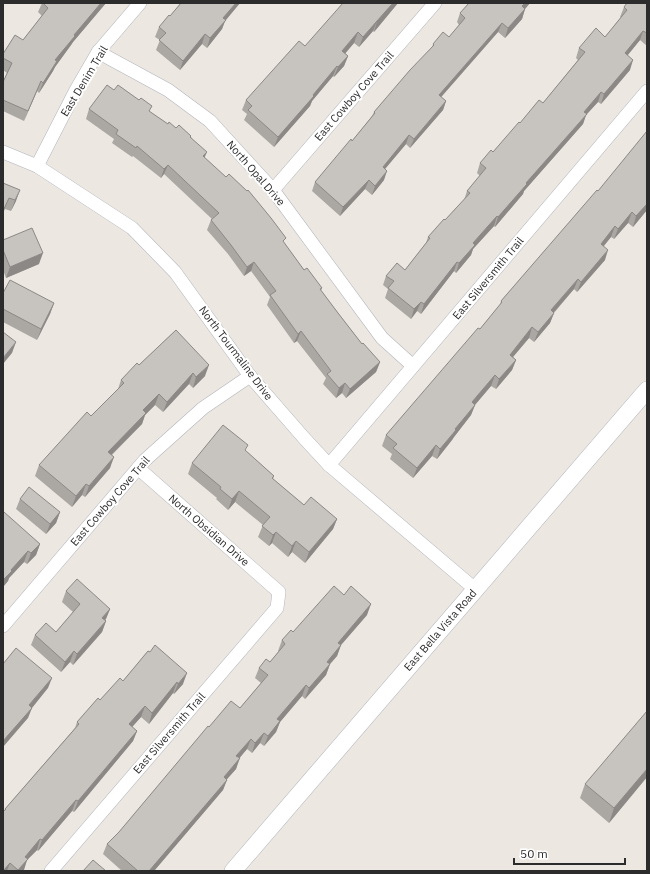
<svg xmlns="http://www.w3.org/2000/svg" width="650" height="874" viewBox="0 0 650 874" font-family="'IBM Plex Sans',sans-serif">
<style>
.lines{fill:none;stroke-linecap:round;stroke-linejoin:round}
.minor-casing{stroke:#b3b5be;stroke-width:14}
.tertiary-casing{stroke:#b3b5be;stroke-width:18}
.minor{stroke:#fff;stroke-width:13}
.tertiary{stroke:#fff;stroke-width:17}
.wall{fill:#aba8a4}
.shaded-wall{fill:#8b8886}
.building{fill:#c7c3bf;stroke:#8b8886}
.labels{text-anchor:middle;stroke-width:4;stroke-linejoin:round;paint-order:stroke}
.street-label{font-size:11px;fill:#2c2c2c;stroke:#fff}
</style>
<rect width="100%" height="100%" fill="#ece7e0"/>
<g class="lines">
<defs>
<g id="minor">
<path d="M98,52l70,38 42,31 63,69 109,148 31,28"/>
<path d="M3,152l34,14 95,62 43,44 75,104 54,62 25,27 146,124"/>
<path d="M37,166l39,-76 22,-38 42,-49"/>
<path d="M273,190l162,-187"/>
<path d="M329,465l318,-374"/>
<path d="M3,626l142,-166 58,-52 47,-32"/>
<path d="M51,871l226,-263 2,-16 -141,-124"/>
</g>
<path id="tertiary" d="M233,871l414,-481"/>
</defs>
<use href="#minor" class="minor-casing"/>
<use href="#tertiary" class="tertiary-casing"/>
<use href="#minor" class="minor"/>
<use href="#tertiary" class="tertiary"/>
</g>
<g class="wall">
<path d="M42,3h64l-33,39 -2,3 -16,22 -2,4 -14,22 -2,-2 -13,30 -21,-10v-29l4,-9 -4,-3v-16l20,-14 19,-24 -4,-4z"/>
<path d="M181,3h59l-15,18 -3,8 -15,19 -5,-4 -22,26 -24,-20 4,-10 -5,-3 4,-10 11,-11z"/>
<path d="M398,3l-24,29 -1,-1 -14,16 -5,-4 -9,10 3,3 -4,10 -10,11 -1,-1 -21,25 -2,5 -36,41 -30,-27 3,-6 -5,-4 4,-10 59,-54z"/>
<path d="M469,3h61l-5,6 -3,10 -17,19 -7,-6 -57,65 5,4 -3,9 -33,38 -4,-4 -21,25 -1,11 -12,15 -7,-6 -25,27 -28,-25 3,-9 37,-41 20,-25 2,-4 58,-64 1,-4 16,-7 10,-12 -2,-3 3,-9z"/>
<path d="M647,3v43l-7,-6 -12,15 2,15 -29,34 -3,-2 -12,13 -3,9 -59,67 -1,3 -28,33 -1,-1 -21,23 -2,6 -15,18 -2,-2 -33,43 -4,-3 -6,8 -26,-21 3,-9 -5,-4 3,-9 19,-6 21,-27 2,-6 17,-17 19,-20 3,-9 13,-15 -3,-3 3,-10 13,-11 27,-29 23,-20 35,-43 -2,-2 3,-10 26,-11 16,-20h-1l4,-10z"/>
<path d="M89,109l61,3 18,12 23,12v1l14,21 79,85 20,27 18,18 -1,3 41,53 18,18 -4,10 -30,26 -4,-5 -6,5 -13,-14 3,-6 -29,-37 -3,2 -27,-38 3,-8 -19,-26 -7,5 -16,-22 -21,-24 4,-10 1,-1 -48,-45 -3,4 -28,-22 -1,1 -20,-14 2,-4 -28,-20z"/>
<path d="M3,183l13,18 -5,10 -6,-2 -2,4z"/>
<path d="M598,191l49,19 -14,17 -5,-4 -14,16 -3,-2 -7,9 1,14 -28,32 -3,-3 -20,24 -4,10 -16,19 -5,-4 -16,19 3,3 -4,10 -16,19 -5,-3 -16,19 -4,10 -17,22 -2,3 -15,19 -5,-3 -19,22 -23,-19 2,-5 -10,-8 4,-11 94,-106 20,-24 1,-4z"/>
<path d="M3,240l36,24 -33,14 -3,-8z"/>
<path d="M3,293l51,10 -4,11 -13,26 -34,-18z"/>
<path d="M176,330l29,46 -12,12 -4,-4 -26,28 -8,-7 -10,10 -3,9 -30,31 -2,13 -25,29 -3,-2 -10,12 -37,-31 4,-11 52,-49 27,-27 3,-9 18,-15z"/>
<path d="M246,451l28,25 -1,3 31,26 33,14 -4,10 -28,34 -13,-11 -4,5 -16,-14 -3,3 -11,-9 5,-12 -28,-23 -7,8 -12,-11 1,-1 -29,-24 4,-11z"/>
<path d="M20,499l40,13 -4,11 -10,11 -30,-25z"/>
<path d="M3,513l37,31 -4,11 -9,9 -3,-2 -15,16 -1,3 -5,6z"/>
<path d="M66,591l44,18 -5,11 1,1 -4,11 -29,33 -3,-3 -9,10 -30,-27 4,-10 21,-3 17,-20 -11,-10z"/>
<path d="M367,615l-26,30 -4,11 -7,8 -4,11 -21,24 -3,-3 -22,26 -4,10 -12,14 -4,-3 -8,10 -5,-4 -8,9 -3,11 -9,10 -4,11 -69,81h-32l-19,-17 4,-10 12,-12 90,-105 31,-19 21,-25 -6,-5 4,-10 11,-6 9,-11h-1l4,-11 11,-8z"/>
<path d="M148,651l35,33 -9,10 -1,-1 -24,31 -8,-7 -9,10 5,4 -4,10 -59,71 -2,-1 -34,40 -1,-1 -10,10 -4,11h-20v-59l2,-3 70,-81 2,-6 23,-22 23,-19z"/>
<path d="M647,777l-38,46 -29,-25 5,-14z"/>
</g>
<g class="shaded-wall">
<path d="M101,3h5l-33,39 -2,3 -16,22 -2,4 -14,22 4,-10 12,-23 19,-25z"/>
<path d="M236,3h4l-15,18 -3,8 -15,19 3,-10 13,-20z"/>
<path d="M393,3h5l-24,29 3,-11z"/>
<path d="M525,3h5l-11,13 3,-10z"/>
<path d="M525,9l-3,10 -17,19 3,-10z"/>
<path d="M377,21l-4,10 -14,16 4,-10z"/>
<path d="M502,23l-4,9 -63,72 4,-9z"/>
<path d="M643,31l-3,9 -19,23 4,-10z"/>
<path d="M358,32l-4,11 -15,18 3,-10z"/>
<path d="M205,34l-3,10 -22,26 3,-9z"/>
<path d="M348,56l-4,10 -10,11 4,-10z"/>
<path d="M633,60l-3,10 -29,34 3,-10z"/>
<path d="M337,66l-4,10 -21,25 -2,5 -36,41 4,-10z"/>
<path d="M41,81l-4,10 -13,30 4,-10z"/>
<path d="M601,92l-3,10 -12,13 -3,9 -59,67 -1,3 -28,33 3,-10 86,-105z"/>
<path d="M446,101l-3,9 -33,38 4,-9z"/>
<path d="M409,135l-3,9 -27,32 4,-9z"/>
<path d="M207,152l-4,9v-5z"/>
<path d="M168,165l-4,9 -3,4 3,-9z"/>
<path d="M387,171l-3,9 -12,15 3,-9z"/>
<path d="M369,180l-4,9 -25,27 3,-9z"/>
<path d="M20,190l-4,11 -5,10 4,-11z"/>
<path d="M647,203v7l-14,17 3,-11z"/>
<path d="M632,212l-4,11 -14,16 4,-10z"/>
<path d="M497,216l-3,10 -21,23 -2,6 -15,18 3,-10 14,-20z"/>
<path d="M615,226l-4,11 -14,17 4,-10z"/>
<path d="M608,250l-3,10 -28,32 4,-10z"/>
<path d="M43,253l-4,11 -33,14 4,-11z"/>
<path d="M254,262l-3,9 -7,5 3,-9z"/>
<path d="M457,262l-3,9 -33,43 3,-10z"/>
<path d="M578,279l-4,10 -27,31 4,-10z"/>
<path d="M421,302l-4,9 -6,8 3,-10z"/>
<path d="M54,303l-4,11 -13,26 4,-11z"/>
<path d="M554,313l-4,10 -16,19 4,-10z"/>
<path d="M532,327l-3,11 -23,27 4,-10z"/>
<path d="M301,331l-4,10 -3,2 4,-9z"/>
<path d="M16,342l-4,11 -9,11v-6z"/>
<path d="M516,360l-4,10 -16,19 3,-10z"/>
<path d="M380,362l-4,10 -30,26 4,-9z"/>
<path d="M209,365l-4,11 -12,12 3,-11z"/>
<path d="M193,373l-4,11 -26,28 4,-10z"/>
<path d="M495,375l-4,11 -23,27 4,-11z"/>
<path d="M345,383l-3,10 -6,5 3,-10z"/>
<path d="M159,394l-4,11 -10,10 -3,9 -38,38 4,-10 35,-42z"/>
<path d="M475,405l-4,10 -17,22 -2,3 -15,19 3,-10 15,-20z"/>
<path d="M436,445l-4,11 -19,22 4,-10z"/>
<path d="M114,457l-4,11 -25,29 4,-11z"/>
<path d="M86,484l-4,11 -10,12 4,-11z"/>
<path d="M239,491l-4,11 -7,8 4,-11z"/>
<path d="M60,512l-4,11 -10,11 4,-10z"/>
<path d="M337,519l-4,10 -28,34 4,-11z"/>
<path d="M276,532l-4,11 -3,3 4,-11z"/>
<path d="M296,541l-4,11 -4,5 4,-11z"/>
<path d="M40,544l-4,11 -9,9 4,-11z"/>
<path d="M28,551l-4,11 -15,16 -1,3 -5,6v-7l8,-10z"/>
<path d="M371,604l-4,11 -33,38 4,-10z"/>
<path d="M110,609l-4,10 -8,9 4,-10z"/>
<path d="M106,621l-4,11 -29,33 4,-11z"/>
<path d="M341,645l-4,11 -14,16 4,-10z"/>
<path d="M74,651l-4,11 -9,10 4,-10z"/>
<path d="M330,664l-4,11 -21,24 4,-11z"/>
<path d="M187,673l-4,11 -9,10 4,-10z"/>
<path d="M52,678l-4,10 -16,20 -4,10 -25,29v-6l26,-36z"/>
<path d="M177,682l-4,11 -24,31 3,-11z"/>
<path d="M306,685l-4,11 -22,26 -4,10 -12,14 4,-10 9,-17z"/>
<path d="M145,706l-4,11 -16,18 4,-11z"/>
<path d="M137,731l-4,10 -59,71 4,-11z"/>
<path d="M264,733l-4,10 -8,10 3,-10z"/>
<path d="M251,739l-4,10 -14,17 3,-10z"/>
<path d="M240,758l-4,11 -16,18 4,-10z"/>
<path d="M647,769v8l-38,46 5,-15z"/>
<path d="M227,780l-4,10 -69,81h-5z"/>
<path d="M76,800l-4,11 -34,40 4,-11z"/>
<path d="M40,839l-3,11 -10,10 -3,10 -1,1h-5l7,-14z"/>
<path d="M10,863l-3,8h-4z"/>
</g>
<g class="building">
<path d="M43,3h58l-27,32 1,1 -20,24 2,1 -14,22 -2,-2 -13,30 -25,-11v-18l9,-19 -9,-5v-4l12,-19 8,5 25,-32z"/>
<path d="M181,3h55l-13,15 3,2 -16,18 -5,-4 -22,27 -24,-21 7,-7 -7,-6 10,-12 1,1z"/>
<path d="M343,3h50l-16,18 -14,16 -5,-5 -16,19 6,5 -10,11 -1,-1 -24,29 1,1 -36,41 -30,-27 4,-4 -6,-6 53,-59 6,5z"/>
<path d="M469,3h56l-3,3 3,3 -17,19 -6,-5 -63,72 7,6 -32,38 -5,-4 -26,32 4,4 -12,15 -6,-6 -26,27 -28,-25 36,-43 1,2 23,-28 -1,-1 36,-42 24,-25 -1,-1 10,-12 6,5 16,-19 -5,-5z"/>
<path d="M627,3h20v30l-4,-2 -18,22 8,7 -29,34 -3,-2 -17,20 3,2 -61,69 1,1 -29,33 -1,-1 -24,27 2,2 -16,18 -2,-1 -33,42 -3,-2 -7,7 -26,-21 6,-7 -8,-5 11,-13 8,7 25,-32 -2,-1 16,-18 1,1 25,-27 -3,-2 19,-23 -6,-5 11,-13 2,2 26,-30 1,1 19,-23 4,3 42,-51 -6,-4 17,-20 9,9 22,-27 -3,-3z"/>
<path d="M107,85l7,5 4,-5 21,15 2,-2 11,8 -3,5 19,13 1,-2 7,6 3,-3 12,11 -1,1 17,15 -4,4 23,21 3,-3 18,17 1,-1 23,28 15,20 -3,3 21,29 3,-2 15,20 -2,1 18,24 24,31 1,-1 17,19 -30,27 -5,-6 -6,5 -12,-14 4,-3 -30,-40 -3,3 -28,-39 6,-4 -22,-29 -7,5 -16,-22 -20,-25 8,-7 -51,-48 -4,4 -27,-23 -1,2 -20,-14 2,-4 -29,-21z"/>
<path d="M647,131v73l-11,12 -4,-4 -14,17 -3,-3 -14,18 7,6 -27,32 -3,-3 -27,31 3,3 -16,19 -6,-5 -22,28 6,5 -17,19 -4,-4 -23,27 3,3 -20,24 1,1 -16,19 -4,-4 -19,23 -24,-20 4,-4 -11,-9 92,-107 2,1 22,-27 -1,-1 96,-111 1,1z"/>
<path d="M3,183l17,7 -5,10 -6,-2 -6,13z"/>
<path d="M32,228l11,25 -33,14 -7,-17v-10z"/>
<path d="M10,280l44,23 -13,26 -38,-20v-16z"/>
<path d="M176,330l33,35 -13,12 -3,-4 -26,29 -8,-8 -16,16 3,3 -38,39 6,5 -25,29 -3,-2 -10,12 -37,-31 48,-53 4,4 33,-33 -3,-3 16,-17 2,2z"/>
<path d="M3,332l13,10 -13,16z"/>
<path d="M223,425l25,20 -3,5 29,26 -2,2 32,27 7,-8 26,22 -28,33 -13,-11 -4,5 -16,-14 -3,3 -11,-9 8,-9 -31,-26 -7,8 -12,-10 1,-2 -29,-24z"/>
<path d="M29,487l31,25 -10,12 -30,-25z"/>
<path d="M4,512l36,32 -9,9 -3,-2 -17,19 1,1 -9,9v-67z"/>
<path d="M77,579l33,30 -8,9 4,3 -29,33 -3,-3 -9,11 -30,-27 11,-12 10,9 24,-28 -14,-13z"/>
<path d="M334,586l10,9 7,-9 20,18 -33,39 3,2 -14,17 3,2 -21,24 -3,-3 -29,34 3,2 -12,15 -4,-3 -9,10 -4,-4 -15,17 4,2 -16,19 3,3 -78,91h-11l-31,-27 12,-12 79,-94 10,-12 1,1 22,-26 9,7 28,-33 -9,-7 7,-9 4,3 15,-18 -3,-4 9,-10 2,2z"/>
<path d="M155,645l32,28 -9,11 -1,-2 -25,31 -7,-7 -16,18 8,7 -59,70 -2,-1 -34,40 -2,-1 -15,18 3,2 -10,11 -8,-7 -7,8v-59l3,-3h-1l74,-85 -2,-2 21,-24 2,2 20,-22 3,3 25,-30 2,1z"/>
<path d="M16,648l36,30 -23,27 3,3 -29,33v-77z"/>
<path d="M647,711v58l-33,39 -29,-24z"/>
<path d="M93,860l13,11h-23z"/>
</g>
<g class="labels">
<g class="street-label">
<text transform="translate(84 81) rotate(-59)" y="4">East Denim Trail</text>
<text transform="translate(354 96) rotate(-49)" y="4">East Cowboy Cove Trail</text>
<text transform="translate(256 173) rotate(49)" y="4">North Opal Drive</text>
<text transform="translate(488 278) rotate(-50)" y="4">East Silversmith Trail</text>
<text transform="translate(236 353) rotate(53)" y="4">North Tourmaline Drive</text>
<text transform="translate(110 501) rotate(-49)" y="4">East Cowboy Cove Trail</text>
<text transform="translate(209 530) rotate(41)" y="4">North Obsidian Drive</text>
<text transform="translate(440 630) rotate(-49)" y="4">East Bella Vista Road</text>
<text transform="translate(169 733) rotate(-49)" y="4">East Silversmith Trail</text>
</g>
</g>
<rect width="650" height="874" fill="none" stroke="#2c2c2c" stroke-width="8"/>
<path d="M514 858v6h111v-6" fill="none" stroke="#2c2c2c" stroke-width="2"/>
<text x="520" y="858" font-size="12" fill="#2c2c2c" stroke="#ffffff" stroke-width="3" paint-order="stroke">50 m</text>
</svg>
